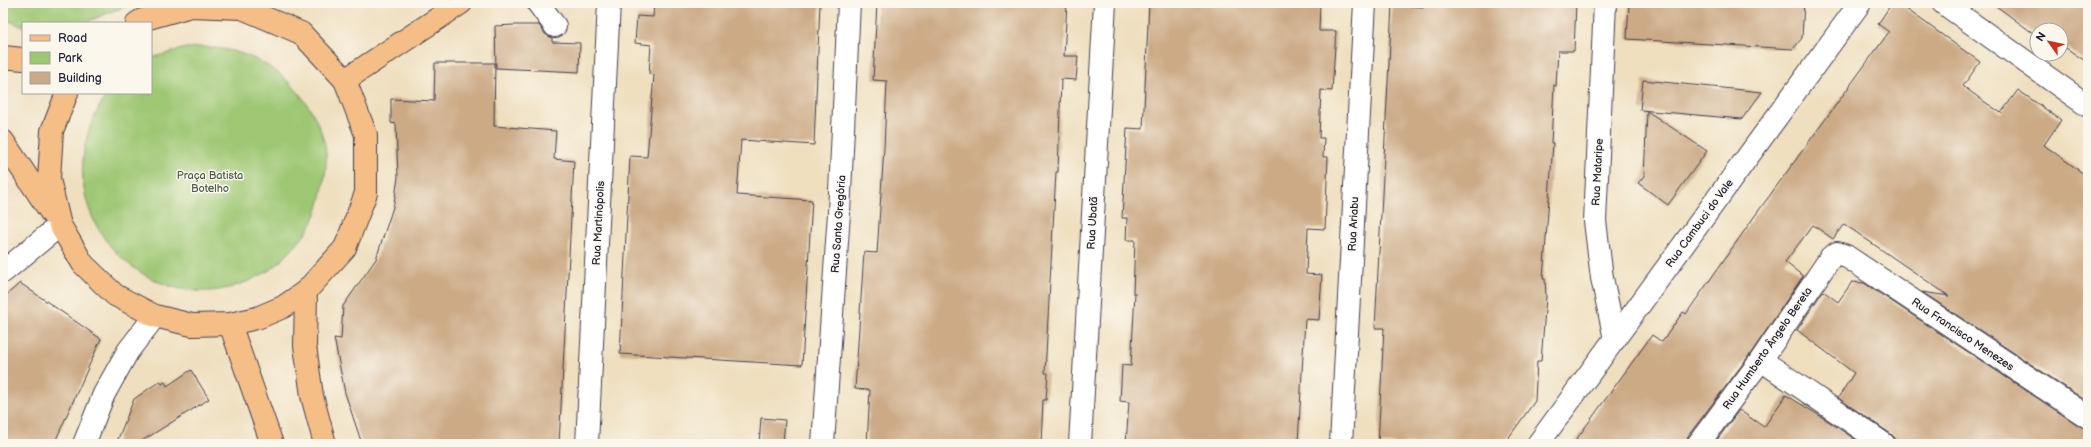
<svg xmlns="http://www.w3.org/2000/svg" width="2091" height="447" viewBox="0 0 2091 447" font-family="'Balsamiq Sans',sans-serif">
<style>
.green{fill:#9ec773;stroke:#607457}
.building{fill:#ccaa86}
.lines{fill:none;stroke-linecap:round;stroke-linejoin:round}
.minor-casing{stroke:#413e4f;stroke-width:24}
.major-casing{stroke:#413e4f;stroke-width:24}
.minor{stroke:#fff;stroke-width:22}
.major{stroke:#f6be87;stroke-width:22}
.labels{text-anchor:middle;stroke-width:3;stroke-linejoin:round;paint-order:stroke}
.street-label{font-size:11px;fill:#22223b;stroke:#fbf7ec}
.park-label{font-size:11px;fill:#4d5c4f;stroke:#fbf7ec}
</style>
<rect width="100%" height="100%" fill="#fbf7ec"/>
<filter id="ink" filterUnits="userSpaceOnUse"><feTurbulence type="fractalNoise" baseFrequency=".025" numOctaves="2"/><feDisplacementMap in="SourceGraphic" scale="8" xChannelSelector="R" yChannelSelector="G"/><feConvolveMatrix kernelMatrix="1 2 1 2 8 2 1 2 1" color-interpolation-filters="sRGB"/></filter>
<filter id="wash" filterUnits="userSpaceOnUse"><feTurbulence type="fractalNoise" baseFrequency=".012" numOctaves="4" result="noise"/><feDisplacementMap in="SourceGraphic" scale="16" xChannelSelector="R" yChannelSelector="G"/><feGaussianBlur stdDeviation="0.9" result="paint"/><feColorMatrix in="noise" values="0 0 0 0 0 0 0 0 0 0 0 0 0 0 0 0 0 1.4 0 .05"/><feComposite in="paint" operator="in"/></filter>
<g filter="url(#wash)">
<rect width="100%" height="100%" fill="#efdfbf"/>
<g class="green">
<path d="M3,3h130l-49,20h-61v4l-20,-9z"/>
<path d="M201,47c48,1 87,24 111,65 19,35 16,52 8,89 -5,22 -17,38 -32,53 -14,15 -28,23 -47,30 -35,13 -69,8 -101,-12 -63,-41 -75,-118 -32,-179h43v-35l35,-10z"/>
</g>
<g id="blocks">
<g class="building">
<path d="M654,3h166l-6,142 -73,-5 -4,55 75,5 -10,165 -182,-11 10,-198 17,1 7,-82 -5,-1 2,-29 -16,-2 2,-27 16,1z"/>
<path d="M877,3h190l-3,53h14l-2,24 -15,-1 -3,93h-2l-11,201h3l-2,27h-3l-2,44h-174l3,-54 -15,-1 9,-137 13,1 7,-105 3,-67 -14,-1z"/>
<path d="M1149,3h171l-1,28h17l-4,60 -11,-1 -2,48h5l-1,19h5l-3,72 -17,-1 -2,46 16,1 -3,45 -14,-1 -7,124 -3,1h-169l3,-42 -9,-1 2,-36 9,1 4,-73h-2l2,-53h-9l1,-22h-5l5,-90 16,1z"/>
<path d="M1424,3h152l-2,48h-16l-2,35 -2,-1 -3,58h2l-10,136h2l1,18 -5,64h-4l-2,40 -31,43h-126l6,-116h-9l17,-323 32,2z"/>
<path d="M1629,3h175l-2,35 -9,11 -166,-10z"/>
<path d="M1892,3h6l82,59 -17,24 19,14 19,13 17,-23 43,30 -17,25 44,32v225l-166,-110 27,4 -105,-72 -11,15 -20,-14 -28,37 18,14 -52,77 -63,83 -2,8h-113l79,-109 10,7 21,-30 3,2 68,-97 135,-185 -11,-8z"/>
<path d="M1992,3h96v60l-22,-15 -5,5v-23h-24v6z"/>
<path d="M514,25h25l6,9 7,4v4l28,1 -1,29 -83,-4 -1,-42z"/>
<path d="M435,63h60l-1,63 62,5 -2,28 20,2 -15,283h-197l-17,-51 -11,-55 7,1 2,-33 33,-47 18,-55 4,-27 -2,-53 -5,-1v-24l43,2z"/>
<path d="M1643,80l119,12 -20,27 -102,-9z"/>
<path d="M1647,111l60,40 -39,54 -30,-22 6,-7z"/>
<path d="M1852,282l12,1 217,144 7,2v15h-192l-1,-6 -4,-4 -53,-36 16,-25 -57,-43 26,-39 15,11z"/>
<path d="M20,283l81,56 -47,105h-51v-146z"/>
<path d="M191,370l18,29 -72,45h-21l18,-45 26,-18 2,3 3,-2 2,4z"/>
<path d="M1786,395l39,24 37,25h-148l25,-34 25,17z"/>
<path d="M761,418l24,2 -2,24h-24z"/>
</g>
</g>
</g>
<g filter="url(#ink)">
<use href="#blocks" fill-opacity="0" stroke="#413e4f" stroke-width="1"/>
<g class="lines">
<defs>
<g id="minor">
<path d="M538,3l17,23"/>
<path d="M1605,3l-10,218 7,57 13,61"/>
<path d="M1943,3l145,103"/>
<path d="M3,272l57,-47"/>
<path d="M1761,360l123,84"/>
<path d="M84,444l20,-50 24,-43 27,-35"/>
<path d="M587,444l22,-441"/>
<path d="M823,444l16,-231 10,-210"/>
<path d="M1080,444l25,-441"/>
<path d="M1341,444l24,-441"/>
<path d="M1538,444l322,-441"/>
<path d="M1698,444l63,-84 70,-103 6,-4 9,3 242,161"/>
</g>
<g id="major">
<path d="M3,57l20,2"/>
<path d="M345,80l116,-77"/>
<path d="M67,93l-15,38 -3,48 11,46 23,39 32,31 40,21 37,9 38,-1 27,-6 26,-11 23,-16 39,-43 21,-55v-58l-21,-55 -44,-47 -59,-25 -51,-2 -49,14 -5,3"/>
<path d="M3,141l49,73"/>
<path d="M306,291l-1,55 7,50 13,48"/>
<path d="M230,324l42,120"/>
</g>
</defs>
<use href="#minor" class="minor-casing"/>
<use href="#major" class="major-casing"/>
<use href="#minor" class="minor"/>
<use href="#major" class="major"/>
</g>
</g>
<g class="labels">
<g class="street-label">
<text transform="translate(1597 172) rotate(-87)" y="4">Rua Mataripe</text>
<text transform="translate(598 223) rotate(-87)" y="4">Rua Martinópolis</text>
<text transform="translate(1092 223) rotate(-87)" y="4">Rua Ubatã</text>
<text transform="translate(1699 223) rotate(-54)" y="4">Rua Cambuci do Vale</text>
<text transform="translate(838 224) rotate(-86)" y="4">Rua Santa Gregória</text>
<text transform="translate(1353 224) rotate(-87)" y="4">Rua Ariabu</text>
<text transform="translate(1963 334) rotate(34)" y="4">Rua Francisco Menezes</text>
<text transform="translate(1767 348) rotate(-55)" y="4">Rua Humberto Ângelo Bereta</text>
</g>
<g class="park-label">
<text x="210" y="179">Praça Batista<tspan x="210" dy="13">Botelho</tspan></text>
</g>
</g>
<rect width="2091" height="447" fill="none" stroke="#fbf7ec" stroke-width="16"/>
<rect x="22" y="22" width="130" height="72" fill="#fbf7ec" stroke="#a4a2a5"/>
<rect x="30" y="35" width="20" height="6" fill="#f6be87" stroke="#a4a2a5"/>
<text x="58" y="42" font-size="12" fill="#22223b">Road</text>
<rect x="30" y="52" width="20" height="12" fill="#9ec773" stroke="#a4a2a5"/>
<text x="58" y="62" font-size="12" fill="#22223b">Park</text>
<rect x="30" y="72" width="20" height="12" fill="#ccaa86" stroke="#a4a2a5"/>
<text x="58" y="82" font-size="12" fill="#22223b">Building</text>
<g transform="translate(2049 42) rotate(303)"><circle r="19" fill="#fbf7ec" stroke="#a4a2a5"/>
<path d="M0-3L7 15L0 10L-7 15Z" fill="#c8321e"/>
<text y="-6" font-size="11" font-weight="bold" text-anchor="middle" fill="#22223b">N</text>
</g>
</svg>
